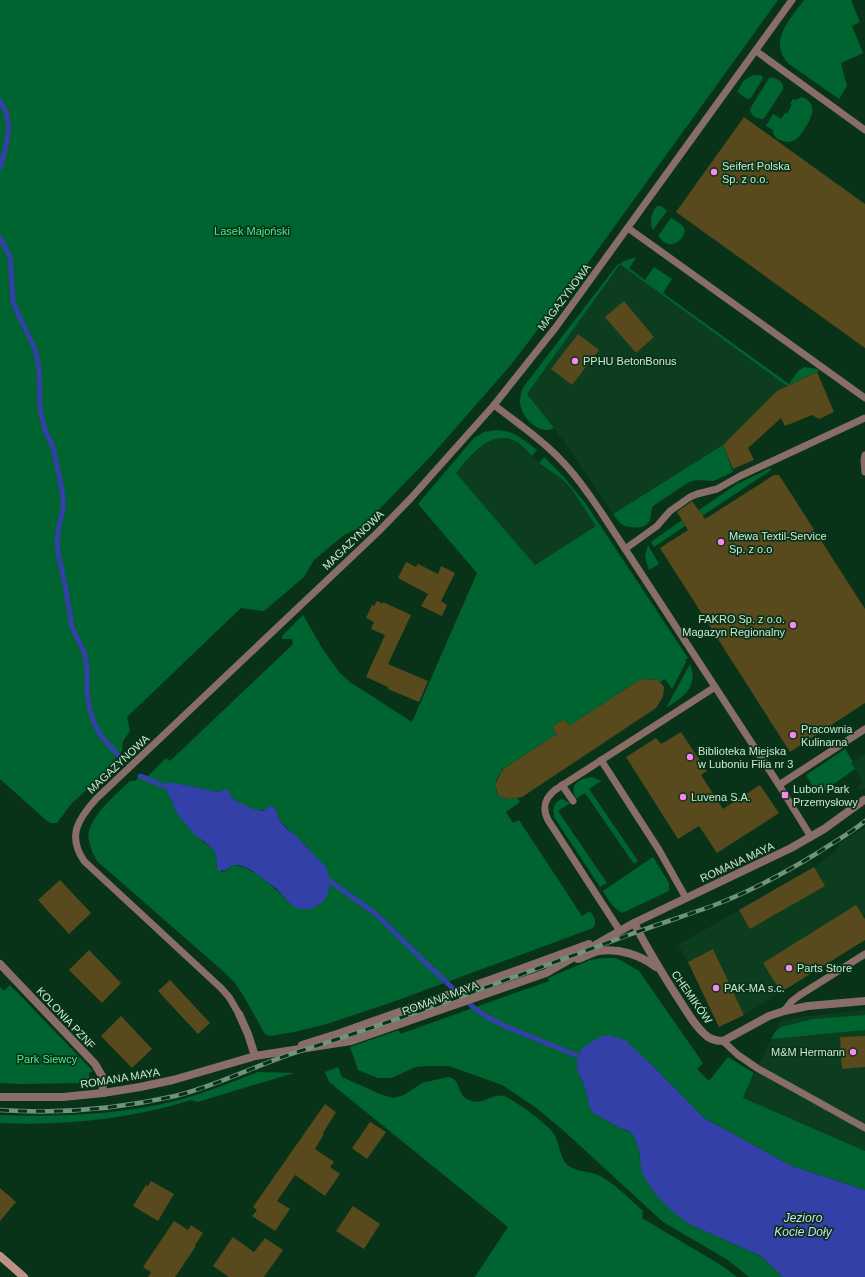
<svg xmlns="http://www.w3.org/2000/svg" width="865" height="1277" viewBox="0 0 865 1277" font-family="Helvetica,sans-serif">
<style>
.built{fill:#0c3d1f}
.green{fill:#006430;fill-rule:evenodd}
.water{fill:#3340a8}
.lines{fill:none;stroke-linecap:round;stroke-linejoin:round}
.stream{stroke:#3340a8;stroke-width:5}
.building{fill:#584a1c}
.service{stroke:#896d67;stroke-width:7}
.minor{stroke:#896d67;stroke-width:8}
.secondary{stroke:#bf9288;stroke-width:8}
.rail-casing{stroke:#70937b;stroke-width:4.5}
.rail{stroke:#093319;stroke-width:3;stroke-dasharray:9;stroke-linecap:butt}
.poi-dot{fill:#f888ea;stroke:#093319;stroke-width:1.5}
.labels{text-anchor:middle;stroke-width:3.5;stroke-linejoin:round;paint-order:stroke}
.poi-label{font-size:11px;fill:#cbe7d1;stroke:#093319;text-anchor:start}
.park-label{font-size:11px;fill:#44ec87;stroke:#093319}
.street-label{font-size:11px;fill:#cbe7d1;stroke:#093319}
.water-label{font-size:12px;font-style:italic;fill:#d0d9f4;stroke:#093319}
</style>
<rect width="100%" height="100%" fill="#093319"/>
<g class="built">
<path d="M620,264l167,122 -10,5 -54,54 -110,69 -50,-74 -36,-46z"/>
<path d="M501,438l14,3 29,26 18,12 9,9 25,38 -61,39 -79,-92 29,-30 6,-3z"/>
<path d="M865,754v34l-4,3 -4,-5 6,-4 -12,-19z"/>
<path d="M865,828v86l-2,2 2,3v21l-121,75 -25,12 -31,-65 -10,-17 136,-78 21,-14 4,-9z"/>
<path d="M865,1010v143l-122,-55 37,-77 20,-4z"/>
</g>
<g class="green">
<path d="M0,0h778l-200,277 -68,89 -78,89 -69,71 -19,9 -30,25 -10,17 -40,34 -23,-3 -114,109 3,14 -7,10 -1,10 -7,8 5,5 -6,6 -13,7 -29,26 -15,20h-6l-5,-3 -46,-41z"/>
<path d="M804,0h47l9,22 -8,4 11,27 -22,10 6,23 -8,13 -50,-35c-22,-23 1,-44 15,-64z"/>
<path d="M754,75h7l2,3 -12,20 -4,1 -10,-7 7,-12z"/>
<path d="M771,77l8,3 4,5v4l-18,28 -2,2c-6,0 -13,-4 -13,-10l19,-31z"/>
<path d="M802,97c17,7 10,20 3,31 -4,6 -8,13 -16,14 -3,0 -7,-1 -9,-2 -5,-2 -7,-5 -7,-10l-7,-4 7,-12 8,5 4,-6 2,1 5,-9 -2,-1 3,-5 3,1z"/>
<path d="M657,206h4l6,5 -14,19c-4,-7 -2,-18 4,-24z"/>
<path d="M671,218c3,2 11,6 13,10 3,8 -8,18 -16,16 -4,-1 -7,-5 -10,-8z"/>
<path d="M633,258h3l-7,10 16,12 9,-13 18,12 -9,14 126,91 9,-13 6,-4 13,2 2,2 -32,15 -167,-122 -93,130 27,34c-15,8 -33,-11 -34,-26 0,-5 1,-11 4,-16l94,-122h2l4,-3z"/>
<path d="M496,430c17,0 28,10 41,20l-5,6c-5,-5 -11,-12 -17,-15 -25,-12 -44,15 -59,32l79,92 61,-39 -25,-38 -9,-9 -23,-16 5,-6 19,19 23,28 102,154 -3,2 1,2 -14,27 -7,-10 -5,3 -9,-3 -8,1 -2,-1 -72,47 -5,-7 -12,8 5,7 -56,36 1,2c-14,14 -4,33 15,25l3,5 -14,10 7,11 6,-3 63,96 8,-5 5,8v5l-2,4 -8,3 -195,72 -63,21 -33,8 -24,4 -5,-2 -22,-39 -8,-12 -11,-11 -127,-111c-3,-6 -7,-13 -8,-20 -5,-21 27,-46 41,-60h5l7,-7 6,2 18,-18 4,3 120,-114 3,-3 -1,-5h-10v-3l21,-21 19,33 18,25 10,9 62,40 65,-149 -59,-69 56,-66 10,-6zM171,782l47,10 6,-2c8,8 26,24 39,20 3,-1 6,-3 9,-5l3,3 5,13 28,27 -17,57c-12,-14 -38,-39 -58,-40l-6,5 -5,2 -6,-6 1,-5 -1,-7 -5,-7 -8,-5 -29,-34z"/>
<path d="M723,445l10,27 -20,9 -17,-1 -7,2 -36,24c-3,5 -1,12 -4,16 -6,8 -21,6 -28,2 -3,-3 -6,-7 -8,-10z"/>
<path d="M770,468l1,2 -69,46 -3,-6 38,-26z"/>
<path d="M682,520l3,6 -31,21 -3,-5z"/>
<path d="M648,545l11,19 -10,6 -4,-13z"/>
<path d="M690,664c9,23 -7,33 -24,44z"/>
<path d="M845,749l8,13 -2,1 4,6 -31,22c-10,2 -13,-8 -18,-16z"/>
<path d="M592,777l9,4 -12,8 49,72 -4,3 -49,-71 -9,6c-7,-15 2,-20 16,-22z"/>
<path d="M562,799l8,4 -12,8 49,72 -7,4 -46,-70c-1,-10 -1,-14 8,-18z"/>
<path d="M653,857l16,26v8l-47,22c-9,-5 -14,-13 -19,-22z"/>
<path d="M603,958h12l5,2 19,11 64,92 -6,6 12,12 19,-24 26,16 -11,25 122,53v39l-73,-24 -88,-48 -54,-55 -73,6 9,21 3,14 18,17 23,11 4,4 5,14 1,9 49,65 72,32 22,21h-34l-21,-17 -65,-38 -99,-91 -29,-24 -33,-22 -53,-19h-21l-12,1 -25,11h-13l-20,-8 -8,-23 49,-17 1,4 149,-53 -1,-3 42,-18z"/>
<path d="M10,985l83,86 -4,2v8l-4,2 -66,1 -19,-1v-96l4,4z"/>
<path d="M865,1015v15l-94,9 4,-7 6,-5 32,-8z"/>
<path d="M338,1067l4,10 38,17 13,4 11,-3 18,-12 26,-6c14,2 8,18 21,23 14,7 25,-9 37,-3 10,4 43,28 48,37 6,9 5,25 15,32 9,6 20,5 29,9 17,8 30,23 45,36l-1,7 82,49 13,10h-262l33,-50 -179,-145 -4,-10z"/>
<path d="M258,1072l36,1 -97,29 -6,-2c-60,19 -128,26 -191,23v-8c56,2 116,0 171,-13 30,-7 58,-19 87,-30z"/>
</g>
<g class="water">
<path d="M171,782l47,10 6,-2h5l2,7 5,4 17,8 9,2 10,-6 3,3 5,13 6,7 10,8 30,31 4,14 -1,9 -4,10 -13,9h-13l-8,-4 -14,-16 -26,-19 -12,-5h-6c-6,5 -9,7 -16,5l-1,-16 -5,-7 -17,-13 -15,-18 -5,-8 -1,-6 -5,-7 -2,-11z"/>
<path d="M608,1035l17,5 25,23 54,55 88,48 73,24v87h-82l-22,-21 -72,-32 -18,-14 -15,-15 -10,-15 -4,-8 -3,-22 -5,-14 -4,-4 -3,-2 -7,-2 -28,-16 -3,-8 -3,-14 -9,-21 1,-13 4,-8 18,-11z"/>
</g>
<g class="lines">
<g class="stream">
<path d="M0,101c2,4 5,8 6,12 6,15 -1,39 -6,55"/>
<path d="M0,238l10,18 3,45 5,13 17,35 4,20 1,40 5,21 8,17 7,33 3,17v13l-4,16 -2,13 1,14 7,32 7,42 12,25 3,14v28l3,16 4,13 7,13 18,20"/>
<path d="M140,776l26,11"/>
<path d="M330,881l46,33 53,52 44,41 14,10 20,10 71,29"/>
</g>
</g>
<g class="building">
<path d="M744,117l121,87v144l-189,-136z"/>
<path d="M624,301l30,36 -18,16 -31,-36z"/>
<path d="M578,334l21,16 -27,35 -21,-16z"/>
<path d="M817,372l17,40 -15,7 -7,-4 -27,11 -4,-8 -33,30 6,12 -21,9 -10,-24 54,-54z"/>
<path d="M774,475h5l86,134v94l-75,49 -130,-204 28,-18 -11,-18 15,-11 13,18z"/>
<path d="M406,562l10,5 2,-3 20,10 3,-8 14,7 -14,28 6,4 -5,11 -21,-10 7,-12 -30,-16z"/>
<path d="M377,601l6,3v-2l28,13 -23,49 40,17 -9,21 -31,-13v-2l-22,-10 19,-42 -14,-6 3,-7 -8,-4 6,-13 2,1z"/>
<path d="M641,679l16,1 4,3 3,4 -1,10 -7,11 -134,89 -13,2 -8,-2 -3,-3 -3,-9 8,-16 54,-35 -5,-7 12,-8 5,7z"/>
<path d="M681,732l26,39 -6,4 22,34 37,-24 19,28 -62,40 -18,-27 -21,13 -52,-82 30,-19 5,6z"/>
<path d="M814,867l11,19 -75,43 -11,-19z"/>
<path d="M60,880l31,33 -22,21 -31,-34z"/>
<path d="M856,905l9,14v21l-84,52 -18,-29z"/>
<path d="M713,949l31,66 -25,12 -31,-65z"/>
<path d="M89,950l32,33 -19,20 -33,-33z"/>
<path d="M170,980l40,43 -12,11 -40,-43z"/>
<path d="M121,1016l31,33 -20,19 -31,-32z"/>
<path d="M865,1036v31l-23,2 -2,-32z"/>
<path d="M325,1104l11,8 -13,21 1,1 -9,15 19,13 -4,5 10,7 -15,22 -30,-21 -18,26 13,8 -15,22 -23,-15 5,-6 -4,-3z"/>
<path d="M370,1122l16,10 -19,27 -15,-11z"/>
<path d="M151,1181l23,13 -16,27 -25,-15 13,-21 2,1z"/>
<path d="M0,1188l16,14 -16,19z"/>
<path d="M353,1206l27,18 -16,25 -28,-18z"/>
<path d="M174,1221l14,9 3,-5 12,8 -8,12 1,1 -21,31h-27l3,-5 -8,-5z"/>
<path d="M233,1237l21,15 11,-14 18,12 -19,27h-35l-16,-11z"/>
</g>
<g class="lines">
<g class="service">
<path d="M756,51l109,79"/>
<path d="M628,228l237,170"/>
<path d="M494,405c22,17 46,33 65,53 16,16 29,35 42,54l178,273 32,52"/>
<path d="M865,455l-1,5 1,12"/>
<path d="M625,549l32,-23 13,-15 20,-14 7,-3 20,-5 23,-13 125,-58"/>
<path d="M601,760l58,90 27,48"/>
<path d="M562,785l11,16"/>
<path d="M779,785l86,-56"/>
<path d="M620,931l-72,-111c-6,-12 -4,-21 7,-30l160,-103"/>
<path d="M784,1011l8,-10 8,-6 65,-41"/>
<path d="M239,1014l-10,-17 -8,-9 -137,-127c-17,-25 -6,-42 12,-62l282,-267 33,-34 83,-93 62,-78 236,-327"/>
<path d="M723,1041l15,14 19,13 108,60"/>
</g>
<g class="minor">
<path d="M634,923c14,27 29,52 46,78 8,12 16,27 28,36 5,3 10,4 15,4l46,-25 15,-5 24,-5 57,-5"/>
<path d="M578,959c7,-2 14,-7 21,-8 20,-3 41,4 57,16"/>
<path d="M0,964l95,100 7,12 1,17"/>
<path d="M239,1014l9,20 7,22"/>
<path d="M302,1045l38,-12 186,-66 63,-23"/>
<path d="M0,1097h63l40,-4 37,-6 33,-7 82,-24 96,-15 195,-68 88,-50 157,-75 33,-19 40,-29"/>
</g>
<path class="secondary" d="M0,1256l24,21"/>
<defs>
<path id="rail" d="M0,1110c58,4 118,-1 175,-14 42,-10 81,-31 122,-44 115,-36 227,-79 340,-120 25,-9 50,-17 75,-26 37,-14 73,-33 107,-54 15,-10 32,-19 46,-31"/>
</defs>
<use href="#rail" class="rail-casing"/>
<use href="#rail" class="rail"/>
</g>
<g class="poi-dot">
<circle cx="714" cy="172" r="4"/>
<circle cx="575" cy="361" r="4"/>
<circle cx="721" cy="542" r="4"/>
<circle cx="793" cy="625" r="4"/>
<circle cx="793" cy="735" r="4"/>
<circle cx="690" cy="757" r="4"/>
<rect x="781" y="791" width="8" height="8" rx="2"/>
<circle cx="683" cy="797" r="4"/>
<circle cx="789" cy="968" r="4"/>
<circle cx="716" cy="988" r="4"/>
<circle cx="853" cy="1052" r="4"/>
</g>
<g class="labels">
<g class="poi-label">
<text x="722" y="170">Seifert Polska<tspan x="722" dy="13">Sp. z o.o.</tspan></text>
<text x="583" y="365">PPHU BetonBonus</text>
<text x="729" y="540">Mewa Textil-Service<tspan x="729" dy="13">Sp. z o.o</tspan></text>
<text x="785" y="623" text-anchor="end">FAKRO Sp. z o.o.<tspan x="785" dy="13">Magazyn Regionalny</tspan></text>
<text x="801" y="733">Pracownia<tspan x="801" dy="13">Kulinarna</tspan></text>
<text x="698" y="755">Biblioteka Miejska<tspan x="698" dy="13">w Luboniu Filia nr 3</tspan></text>
<text x="793" y="793">Luboń Park<tspan x="793" dy="13">Przemysłowy</tspan></text>
<text x="691" y="801">Luvena S.A.</text>
<text x="797" y="972">Parts Store</text>
<text x="724" y="992">PAK-MA s.c.</text>
<text x="845" y="1056" text-anchor="end">M&amp;M Hermann</text>
</g>
<g class="park-label">
<text x="252" y="235">Lasek Majoński</text>
<text x="47" y="1063">Park Siewcy</text>
</g>
<g class="street-label">
<text transform="translate(564 297) rotate(-53)" y="4">MAGAZYNOWA</text>
<text transform="translate(353 540) rotate(-44)" y="4">MAGAZYNOWA</text>
<text transform="translate(118 764) rotate(-43)" y="4">MAGAZYNOWA</text>
<text transform="translate(737 862) rotate(-25)" y="4">ROMANA MAYA</text>
<text transform="translate(692 997) rotate(55)" y="4">CHEMIKÓW</text>
<text transform="translate(440 998) rotate(-20)" y="4">ROMANA MAYA</text>
<text transform="translate(66 1018) rotate(47)" y="4">KOLONIA PZNF</text>
<text transform="translate(120 1078) rotate(-9)" y="4">ROMANA MAYA</text>
</g>
<g class="water-label">
<text x="803" y="1222">Jezioro<tspan x="803" dy="14">Kocie Doły</tspan></text>
</g>
</g>
</svg>
